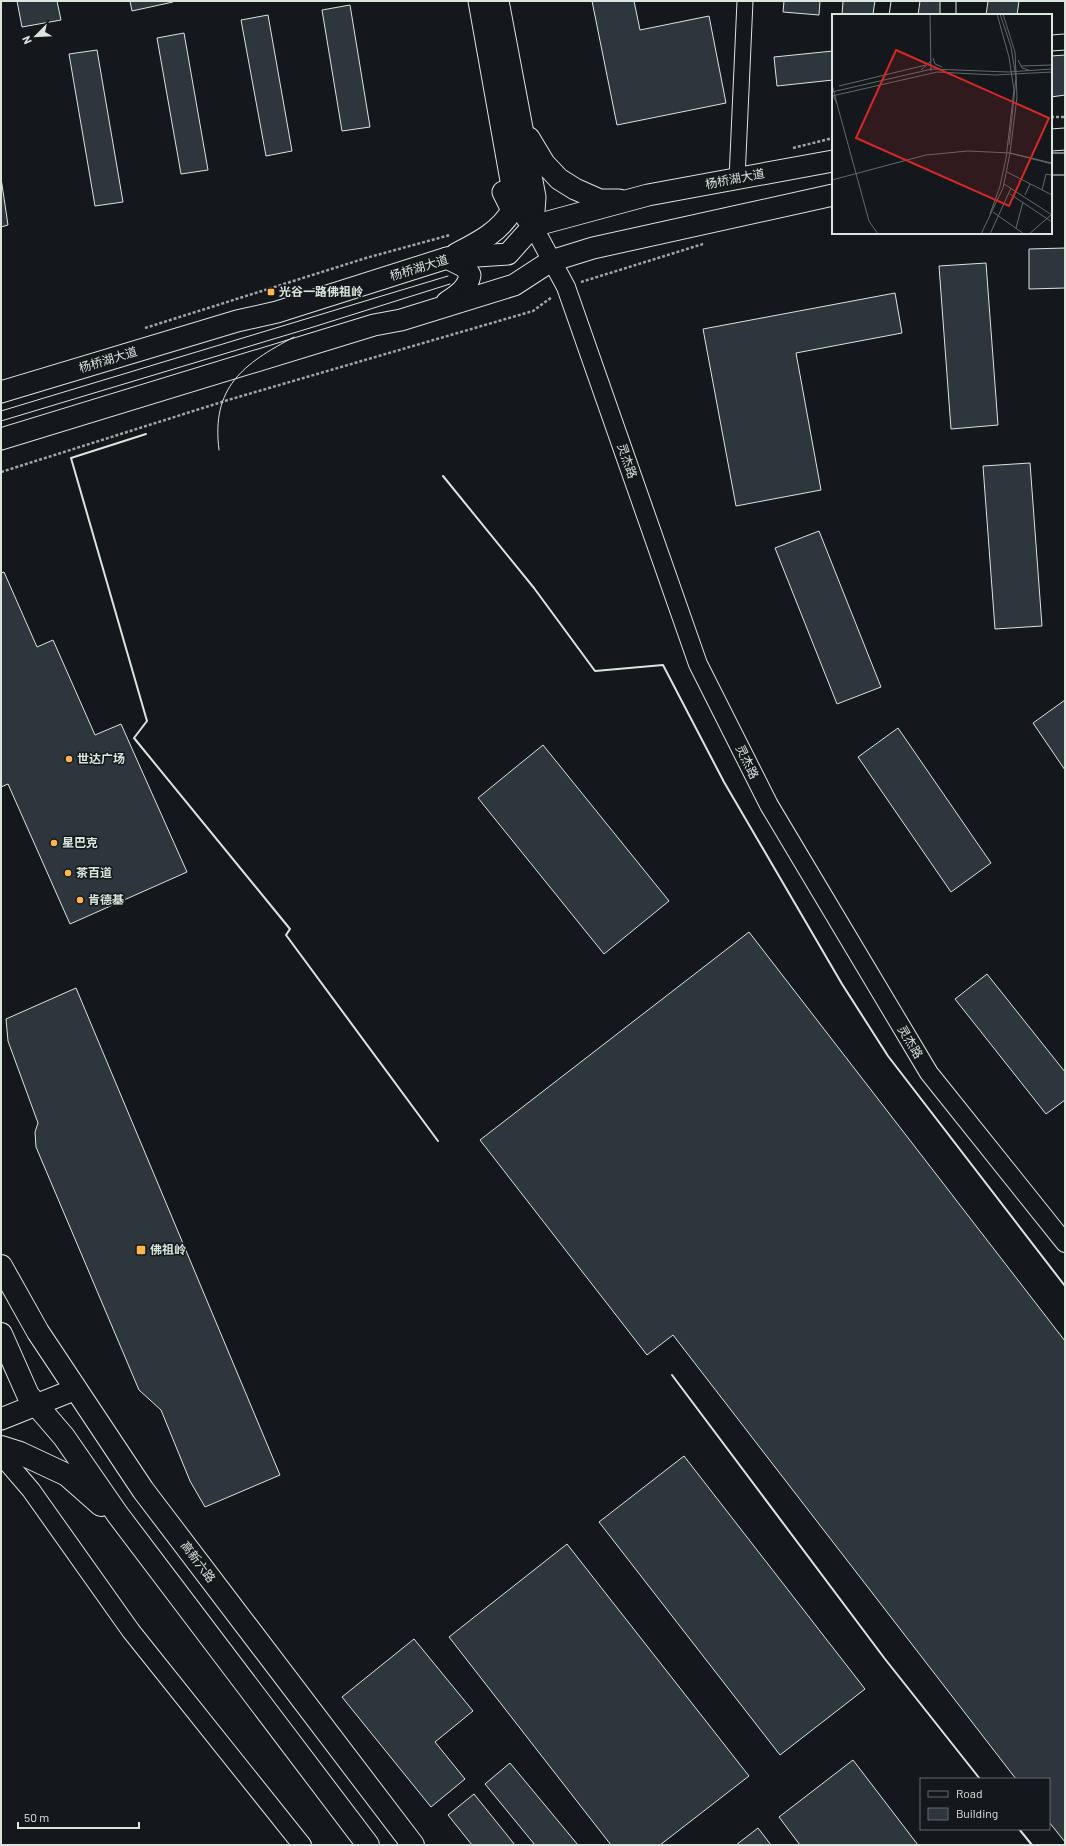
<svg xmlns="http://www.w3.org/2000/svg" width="1066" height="1846" viewBox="0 0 1066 1846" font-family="Barlow,'Noto Sans SC',sans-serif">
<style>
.building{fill:#2c363c;stroke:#d8e6dc}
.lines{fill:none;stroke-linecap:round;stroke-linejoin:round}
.minor-casing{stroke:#d8e6dc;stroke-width:17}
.tertiary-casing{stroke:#d8e6dc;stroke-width:20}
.secondary-casing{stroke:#d8e6dc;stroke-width:23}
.primary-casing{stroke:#d8e6dc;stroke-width:24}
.path{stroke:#9da8a2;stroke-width:2.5;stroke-dasharray:3 2;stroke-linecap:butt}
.minor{stroke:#14181c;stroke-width:15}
.tertiary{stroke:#14181c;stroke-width:18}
.secondary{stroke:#14181c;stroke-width:21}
.primary{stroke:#14181c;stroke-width:22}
.tram{stroke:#d8e6dc;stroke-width:1}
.wall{stroke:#d8e6dc;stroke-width:2}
.poi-dot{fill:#ffb74d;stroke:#14181c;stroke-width:1.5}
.labels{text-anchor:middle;stroke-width:3;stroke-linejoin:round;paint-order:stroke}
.street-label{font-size:12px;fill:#d8e6dc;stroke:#14181c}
.poi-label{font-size:12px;font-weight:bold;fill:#d8e6dc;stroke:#14181c;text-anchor:start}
.inset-road{fill:none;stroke:#626a69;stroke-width:1}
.view{fill:#d62828;fill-opacity:0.15;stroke:#d62828;stroke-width:2}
.inset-edge{fill:none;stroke:#d8e6dc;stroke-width:2}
</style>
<rect width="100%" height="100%" fill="#14181c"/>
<g class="building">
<path d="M17,1h40l4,19 -39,7z"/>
<path d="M130,1h43v1l-41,9z"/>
<path d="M592,1h42l6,29 69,-14 17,87 -109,22z"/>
<path d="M784,1h36l-1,14 -36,-3z"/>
<path d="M843,1h36l-1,14h-36z"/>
<path d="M920,1h31l-3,14h-30z"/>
<path d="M988,1h31l-2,14h-31z"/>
<path d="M350,5l20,122 -28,4 -20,-121z"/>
<path d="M268,15l24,136 -26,5 -25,-136z"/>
<path d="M184,33l24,137 -27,4 -24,-136z"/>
<path d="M97,50l26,152 -28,4 -26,-152z"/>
<path d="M833,51v29l-56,6 -3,-29z"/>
<path d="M1065,55v40l-14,2v-41z"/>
<path d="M1,178l7,47 -7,2z"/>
<path d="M1065,248v40l-36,1v-40z"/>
<path d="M986,263l12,162 -47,4 -12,-163z"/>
<path d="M895,293l7,40 -106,20 25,137 -85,16 -33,-177z"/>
<path d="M1030,463l12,163 -47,3 -12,-163z"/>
<path d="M819,531l62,156 -44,17 -62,-156z"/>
<path d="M4,572l33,75 16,-7 42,95 26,-11 66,148 -117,52 -62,-140 -7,3v-214z"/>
<path d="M1065,700v70l-32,-47z"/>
<path d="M898,728l93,135 -40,29 -93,-135z"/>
<path d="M543,745l126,156 -65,53 -126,-156z"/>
<path d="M749,932l316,409v501l-16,-20v-43h-33l-343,-444 -26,20 -167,-215z"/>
<path d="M987,974l78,98v28l-19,14 -91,-115z"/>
<path d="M76,988l204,487 -75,32 -15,-26 -29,-71 -22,-20 -103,-243 -1,-15 3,-9 -30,-82 -2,-22z"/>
<path d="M684,1456l181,233 -85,66 -181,-233z"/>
<path d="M567,1544l182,232 -89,69h-49l-162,-208z"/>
<path d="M414,1639l59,72 -38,31 30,37 -34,28 -89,-110z"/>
<path d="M853,1760l65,85h-118l-21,-28z"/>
<path d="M510,1763l68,82h-43l-50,-61z"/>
<path d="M474,1794l41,51h-43l-24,-30z"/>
<path d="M758,1828l13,17h-35z"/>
</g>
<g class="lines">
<defs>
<g id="minor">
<path d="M948,1v14"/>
<path d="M881,15l2,-14"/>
<path d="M1051,43l14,-1"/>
<path d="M737,179l8,-178"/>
</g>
<g id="tertiary">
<path d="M533,226l33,61 132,377 71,141 160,268 136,170"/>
<path d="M1,1455l30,35 100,141 171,214"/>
</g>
<g id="secondary">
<path d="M479,1l36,202 18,23 2,-29 -37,-196"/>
<path d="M529,138l15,25 15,16 16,10 25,11h19"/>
<path d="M1051,140l14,-1"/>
<path d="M1051,164h14"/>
<path d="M456,254c21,-11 44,-22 56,-44l-9,-18"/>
<path d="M447,302c11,-7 21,-14 23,-27l-5,-8 -18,-9"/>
<path d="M1,392l236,-71 40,-9 170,-54 61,-4 25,-28 115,-31 185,-34"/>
<path d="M1,439l373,-114 27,-5 113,-35 37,-24 42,-13 240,-53"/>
<path d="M1,1419l75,-30"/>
</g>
<g id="primary">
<path d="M1,1266l37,66 105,158 270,355"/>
<path d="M1,1334l27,61 36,42 54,78 250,330"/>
<path d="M1,1447l19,6 47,22 34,30"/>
</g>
</defs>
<use href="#minor" class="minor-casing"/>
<use href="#tertiary" class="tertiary-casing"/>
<use href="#secondary" class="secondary-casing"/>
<use href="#primary" class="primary-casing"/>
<g class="path">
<path d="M1051,117h14"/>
<path d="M793,148l40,-10"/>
<path d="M581,282l122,-38"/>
<path d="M145,328l221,-70 84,-23"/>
<path d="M1,472l227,-72 305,-89 19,-14"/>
</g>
<use href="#minor" class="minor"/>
<use href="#tertiary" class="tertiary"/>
<use href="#secondary" class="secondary"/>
<use href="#primary" class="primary"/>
<g class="tram">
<path d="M1,411l447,-135"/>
<path d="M1,421l309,-93 140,-44"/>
<path d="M219,450c-8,-63 24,-86 75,-113"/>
</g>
<g class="wall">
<path d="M146,434l-75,24 76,263 -13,17 156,191 -4,6 152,206"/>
<path d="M443,476l91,112 61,83 68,-6 61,117 118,202 46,72 177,230"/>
<path d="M672,1375l213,284 95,120"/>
<path d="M1019,1829l13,16"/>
</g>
</g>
<g class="poi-dot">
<rect x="267" y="288" width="8" height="8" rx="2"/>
<circle cx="69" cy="759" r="4"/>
<circle cx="54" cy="843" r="4"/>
<circle cx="68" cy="873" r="4"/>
<circle cx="80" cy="900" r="4"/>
<rect x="136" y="1245" width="10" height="10" rx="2"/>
</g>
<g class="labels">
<g class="street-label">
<text transform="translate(735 179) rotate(-11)" y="4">杨桥湖大道</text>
<text transform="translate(419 268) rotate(-17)" y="4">杨桥湖大道</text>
<text transform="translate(108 360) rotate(-17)" y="4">杨桥湖大道</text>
<text transform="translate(627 461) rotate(71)" y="4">灵杰路</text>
<text transform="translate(747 762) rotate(64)" y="4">灵杰路</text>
<text transform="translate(910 1042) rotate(59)" y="4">灵杰路</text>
<text transform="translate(198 1562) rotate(53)" y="4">高新六路</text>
</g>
<g class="poi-label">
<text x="279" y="296">光谷一路佛祖岭</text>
<text x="77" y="763">世达广场</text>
<text x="62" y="847">星巴克</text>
<text x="76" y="877">茶百道</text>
<text x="88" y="904">肯德基</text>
<text x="150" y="1254">佛祖岭</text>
</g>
</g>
<g transform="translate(832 14)">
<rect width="220" height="220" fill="#14181c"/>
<path class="inset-road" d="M98,0l1,57M168,0l11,33 5,31 -7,67M101,44l2,6 7,3M186,46l4,8 7,2M189,52l31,-1M89,56l10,-9M0,70l5,20 -4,-9M7,72l87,-21M0,78l100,-23 76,3 44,-3M0,82l105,-24 58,3 57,-3M5,90l32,117 9,13M220,149l-42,-10 42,11M175,158l45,23M0,166l94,-25 42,-4 42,2M172,170l48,31M210,176l4,-16 6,1M178,180l42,28M193,181l5,-11M161,198l31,22M158,200l10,-28 6,-28 8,-68 -5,-33 -12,-43M184,214l7,-26M149,220l22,-46 7,-35 7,-56 -2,-45 -12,-38M158,220l21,-46M197,220l22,-19"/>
<path class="view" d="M64,36l153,68 -40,88 -153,-68z"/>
<rect width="220" height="220" class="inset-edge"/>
</g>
<rect width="1066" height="1846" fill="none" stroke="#d8e6dc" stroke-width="4"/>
<rect x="920" y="1778" width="130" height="52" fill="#14181c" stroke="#626a69"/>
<rect x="928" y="1791" width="20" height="6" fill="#14181c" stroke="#626a69"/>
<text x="956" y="1798" font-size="12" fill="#d8e6dc">Road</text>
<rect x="928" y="1808" width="20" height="12" fill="#2c363c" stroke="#626a69"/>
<text x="956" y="1818" font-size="12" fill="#d8e6dc">Building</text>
<g transform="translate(36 36) rotate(246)" stroke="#14181c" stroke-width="3" paint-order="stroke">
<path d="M0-3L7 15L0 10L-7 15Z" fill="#d8e6dc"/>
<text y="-6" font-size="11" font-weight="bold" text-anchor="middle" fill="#d8e6dc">N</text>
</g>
<path d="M18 1822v6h121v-6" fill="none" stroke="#d8e6dc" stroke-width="2"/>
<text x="24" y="1822" font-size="12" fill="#d8e6dc" stroke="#14181c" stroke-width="3" paint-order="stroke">50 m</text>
</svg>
